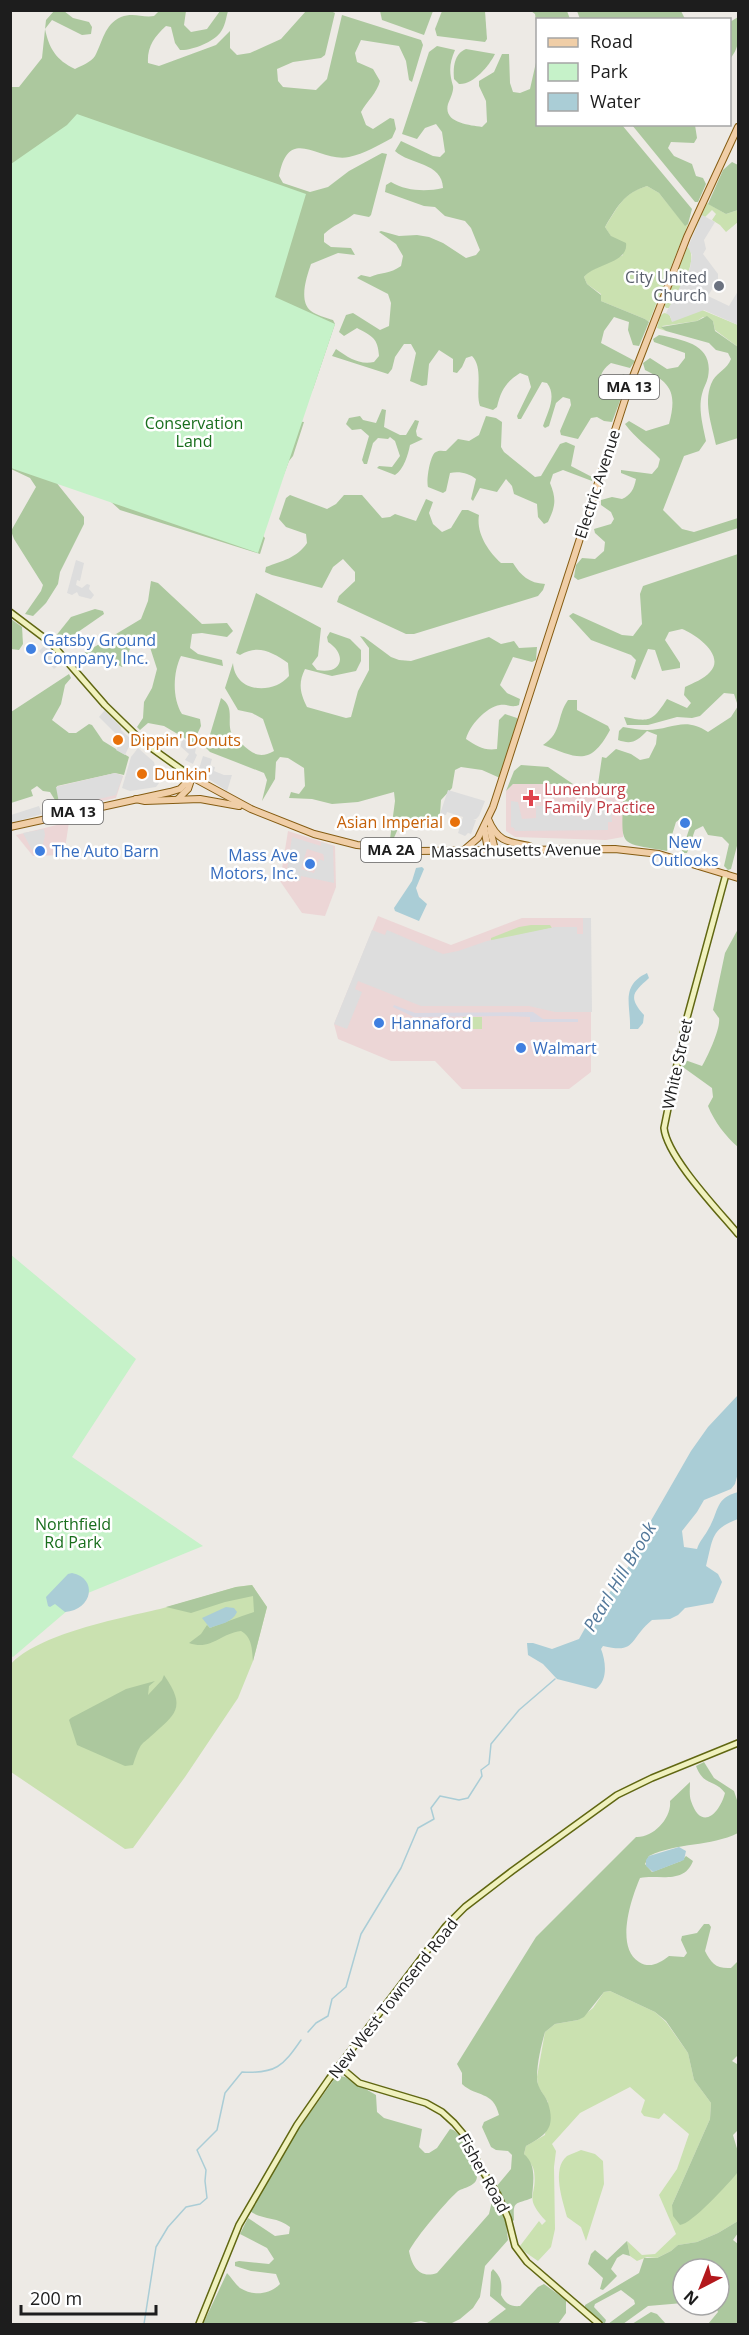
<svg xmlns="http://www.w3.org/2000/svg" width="749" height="2335" viewBox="0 0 749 2335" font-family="'Open Sans',sans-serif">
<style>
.commercial{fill:#ecd6d6}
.grass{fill:#cae1b0}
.forest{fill:#acc89e}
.park{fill:#c6f2c9}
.parking{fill:#ddd;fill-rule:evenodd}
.plaza{fill:#d9d9e3}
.water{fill:#aacdd6}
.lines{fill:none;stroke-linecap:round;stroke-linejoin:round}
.stream{stroke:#aacdd6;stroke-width:1.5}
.secondary-casing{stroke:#606712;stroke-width:8}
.primary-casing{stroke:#855c12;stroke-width:8}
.secondary{stroke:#f0f1be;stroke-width:5}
.primary{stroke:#f0cea7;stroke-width:6}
.worship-dot{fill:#6b7280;stroke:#fff;stroke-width:2}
.shop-dot{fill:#3f7fe0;stroke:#fff;stroke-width:2}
.food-dot{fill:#e8710a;stroke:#fff;stroke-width:2}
.health-dot{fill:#e0444e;stroke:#fff;stroke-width:2}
.labels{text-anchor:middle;stroke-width:5;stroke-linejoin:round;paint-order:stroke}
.shield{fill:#fff;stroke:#616161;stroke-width:1.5}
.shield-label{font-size:15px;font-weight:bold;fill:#1d1d1d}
.worship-label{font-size:16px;fill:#5b616d;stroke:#fff;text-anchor:end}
.park-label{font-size:16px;fill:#196e1d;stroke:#fff}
.street-label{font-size:16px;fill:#1d1d1d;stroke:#fff}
.shop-label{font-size:16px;fill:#366cbe;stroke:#fff;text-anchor:start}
.food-label{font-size:16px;fill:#c56008;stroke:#fff;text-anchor:start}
.health-label{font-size:16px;fill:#be3a42;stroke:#fff;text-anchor:start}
.water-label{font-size:18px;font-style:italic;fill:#53789a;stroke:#fff}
</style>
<rect width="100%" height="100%" fill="#edeae5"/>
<g class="commercial">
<path d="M115,773l8,3 -7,22 -55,12 -5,-23z"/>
<path d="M513,784h85l25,13v40l-17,3 -91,-3 -9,-6v-40z"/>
<path d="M69,822l-5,33 -31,1 -17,-21z"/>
<path d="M288,831l47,15 1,41 -11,29 -23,-3 -22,-32z"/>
<path d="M378,916l73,29 71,-27h69v154l-22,17h-107l-27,-28h-44l-53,-22 -4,-15z"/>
</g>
<g class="grass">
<path d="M647,186l12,7 26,32 3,-1 -39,98 -4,-3 -44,-18v-7l-14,-10 -3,-7 4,-5 35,-17 -18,-28c13,-20 18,-34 42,-41z"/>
<path d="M707,203l19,11 12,-4v12l-12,10 -6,-7 -8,-5 4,-6 -4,-4 -7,7 -3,-1 -7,14z"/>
<path d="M689,247c9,18 -11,44 -19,61h-4l-2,-3 23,-57z"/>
<path d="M702,310l36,15v22l-23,-17 -2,-9 -10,-4 -6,4 -35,5 4,5 -9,-3 3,-12 4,-3 5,1 3,7z"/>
<path d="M531,925h19l2,3 -61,13v-3l28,-11z"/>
<rect x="463" y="1017" width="19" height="12"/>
<path d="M252,1585l15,22 -14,54 -15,37 -53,79 -52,71 -8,1 -114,-77 -1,-107c27,-31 111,-47 150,-56 26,-7 51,-15 76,-22z"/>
<path d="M610,1991l45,21 11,10 22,31 6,27 17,23 -1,16 -38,86 44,-11 22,-22v49l-20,12 -21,9 -19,3 -7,6 -14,7 -10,-1 -10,4 -7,-5 -3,-15 15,14 13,-1 21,-20 -17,-39 18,-26 12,-35 -25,-21 -5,6 -15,-3 -3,-4 4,-12 -15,-13 -50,26 -28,31 4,7 -2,16 1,62 -4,18 -13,14 -13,-9 -5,-6 19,-25 3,4 4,-4c-24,-26 -8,-23 -12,-50 -1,-6 -7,-12 -10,-17l2,-8 19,-11 3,-33 -10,-16 -1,-9 8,-45 10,-8 23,-4 15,-12 11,-16z"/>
<path d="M581,2150l14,4 8,7 1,23 -18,57 -5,-14 -14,-10c-4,-16 -16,-48 0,-61 4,-2 10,-4 14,-6z"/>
</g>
<g class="forest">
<path d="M54,11h10l9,7 16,4 3,5 -1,7 -9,1 -30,-15 -7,9c4,19 11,31 30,40 6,-3 16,-7 20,-13 8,-15 9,-31 26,-39 13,-5 21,1 33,-1l5,-5h27l-2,14 7,7 16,-3 13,-18h8c-2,7 -3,16 -8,22 -7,9 -29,18 -40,17l-5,-7 -4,-16 -5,-1c-12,11 -19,21 -18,37l11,3 57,-21 14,-14v17l7,7 13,-2 31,-14 25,-28h25l4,2 -10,42 -4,3 -28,4 -16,7 1,12 5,6 33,3 11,-11 15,-64 79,25 2,5 -11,37 -3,-2 -3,-19 -7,-15 -38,-6 -6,13 2,9 16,7 7,12c-3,12 -13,20 -19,31l5,13 7,4 17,-11 4,1 2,10 -4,9c-13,7 -28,16 -43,19 -30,6 -60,-34 -70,19l4,7 27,9 18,-5 21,-16 33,-18 5,1 -16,61 -2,2 -15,-3c-10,8 -21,11 -30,20v8l7,5 20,1 4,7 -17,-2 -27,11c-4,12 -13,37 0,47 5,4 15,7 22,9l2,4 -22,65 -18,32 9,1 -11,34 -4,5 -28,73 4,4 -5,16 -140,-44 -21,-19 -88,-145v-259h8l23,-29 4,-38z"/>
<path d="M380,11v-1l53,1 -9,24 -42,-15z"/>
<path d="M442,11h43l2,28 -2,3 -48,-6 -2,-7z"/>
<path d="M531,11h36l3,8 -32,1 -1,8 -2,-14z"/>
<path d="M577,11h104l4,8h-105z"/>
<path d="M738,17c1,16 3,29 -8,42v-37z"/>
<path d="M437,46l18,4c-6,14 -6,22 -2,36 1,5 -3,13 -5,18 -5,19 21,21 34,23l5,-5 -1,-21 -7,-15v-5l15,-9 8,-18h7l1,29 3,9 7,1 10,-4 7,-31 1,66 84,1 70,84 -4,15 -3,2 -26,-33 -12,-7c-23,7 -30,21 -42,41l6,9 15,7c3,20 -32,21 -42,34l3,7 14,11v6l44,18 4,3 -10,24 -6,-1 -5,-15 1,-8 -15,-5 -10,14 -3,12 34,18 -5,7 -19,-5c-10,7 -15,18 -5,28h8l9,-17 6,3 -17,45 -8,-1 -7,-4 -6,1 -13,21 -17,-4 -1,-4 11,-26 -1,-6 -7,-2 -7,6 -7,23 -4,2 -2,-2c5,-15 14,-30 4,-43l-5,-1 -21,37h-3l-1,-3 14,-29 -3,-11 -8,-3c-14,9 -19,17 -23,34l-4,3 -13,-4c-5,-13 4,-38 -8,-50l-6,2 -4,9 -5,6 -4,-1v-13l-14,-9 -10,14 -2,21 -5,1 -12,-5 6,-28 -5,-9h-7l-9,13 -3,12 -4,5 -56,-18 4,-7c13,9 23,16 38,13l5,-6c-1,-18 -7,-20 -22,-28l-13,8 -5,-4 7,-17 7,-2 27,17 9,-4 2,-23 -3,-9 -31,-16 4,-3 9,2c11,-5 20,-3 31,-11l2,-10 -7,-12 -17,-12 2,-1 18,5 18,-1 12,2 14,6 23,15 10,-3 4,-5 -9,-22 -6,-7 -20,-5 -10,-9 -11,-1 -39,-14 1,-7 5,-3c15,9 35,10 52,6 -1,-26 -33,-23 -48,-37l6,-10 32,15 7,1 5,-5 -3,-20 -6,-8 -11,4 -8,11 -15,-5 27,-82z"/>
<path d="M466,49l29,5c-6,12 -22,31 -36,30l-5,-5c-1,-12 0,-25 12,-30z"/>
<path d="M632,125h63l2,13 -3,5 -23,-1 -3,6 6,8 18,8 4,12 7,2 3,6 -8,18h-3z"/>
<path d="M732,162l6,3v45l-12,4 -18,-10 15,-34z"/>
<path d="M707,316l6,5 2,10 23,16v91l-22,7c-4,-20 -14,-45 -3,-65 5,-8 14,-11 18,-21l-3,-6 -12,-3 -7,-7 -43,-12 -5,-4 36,-6z"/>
<path d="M659,335c26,5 55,10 49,42 -1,6 -5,11 -6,17 -4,15 1,32 4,47l-7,10 -15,5 -21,54 19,19 12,3 44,-14v10l-160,52 -4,-3 2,-12 6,-7 13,1 9,-8 1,-9 -10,-9 -1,-4 17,-5 3,-5 -3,-7 -10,-7v-5l11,-3 10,2c9,-4 12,-10 14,-20l-15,-6v-3l31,4 6,-7 2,-8c-12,-13 -25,-21 -35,-35l4,-3 17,10 23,-7c8,-30 3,-41 -24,-54l-2,-7 7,-5 17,11 11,-2 7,-9v-5l-31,-11 -1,-3z"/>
<path d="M382,409l4,1 -2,17 16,8h6l9,-15 4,1 -3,10 1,5 6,3 -13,6c-2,10 -6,24 -15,30l-18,-7 2,-2 13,1 8,-11 -5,-15 -5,-4 -2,2 -10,-1 -5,5 -6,21h-3l-2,-4 7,-24 -8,-7 -9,1 -6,-6 3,-6 11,-2 3,4 13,3z"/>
<path d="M486,416l10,2 6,4 -1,25 3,5 31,25 6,-1 19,-32 6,-2 9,4 -4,20 21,11v4l-29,-11 -10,4 -3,9c7,17 5,24 -2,39l-4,2 -6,-7 -1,-13 -23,-10 -2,-8 -6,-7 -9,13 -17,-4 -7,13 -2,-2 5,-20c-7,-6 -17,-8 -26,-6l-4,18 -3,2 -15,-6c-2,-6 2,-33 8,-35 3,-2 7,-1 10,-1l12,-12 11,2 10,-6z"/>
<path d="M10,425l74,92v7l-24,48 -2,12 -12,19 -13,13 -8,-2 16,-23 2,-6 -29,-46 -3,-8 25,-44 -6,-9 -19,-9z"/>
<path d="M290,495l37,14 9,-5 8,-9h18l20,23 8,-1 5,-3 21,7 10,-22 7,3 -4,11 4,11 9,8 9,-4 11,-18h6l11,5c-3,18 9,36 22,48h12c8,13 16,20 32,21l-2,6 -5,6 -124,38h-8l-69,-32 2,-6 16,-15v-9l-12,-13 -10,8 -11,21 -50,-13 -7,-3 1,-5c16,-6 31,-9 41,-24l-1,-9 -20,-7 -7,-8 7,-21z"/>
<path d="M738,554v288l-7,27 -3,1 -4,-4 5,-22 -7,-7 -14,-2 -5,-9 -8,4 -8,23h-4l-1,-3 10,-29 -9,-4 -7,5 -9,29c-50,-9 -45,-3 -44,-54l-25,-13 4,-27 4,1 10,-9 15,5 9,6 9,-2 7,-14 1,-9 -10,-4c-10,10 -15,14 -29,9l1,-9 4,-4c8,1 16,3 24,3 25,0 37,-14 61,2l23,-15 7,-11 -4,-12 -10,-1 -24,23 -8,2 -15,-1 -29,8h-21l-3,-8c26,5 28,5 43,-18l20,9 4,-5 -7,-8 1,-8c8,-4 19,-8 25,-15 16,-17 -15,-38 -28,-43l-13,3 -4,8 15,23v5l-18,3 -7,-21 -7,-1 -13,31 -4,-3 5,-17 -5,-5 -40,-15 -22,-24 4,-3 49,22 11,1 9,-12 -2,-30 3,-8z"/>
<path d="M151,581l7,2 44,41 25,-1 6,8 -6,6 -25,-4 -10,1 -2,14 8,6 24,6 1,6 -42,-10c-8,16 -9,42 1,58l18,5 1,7 -8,17 -29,-17 -16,-3 -8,7 -3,-3 6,-9 1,-16 8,-14 5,-19 -10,-31 -9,-2c-9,9 -9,20 -16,31l-21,-11 -9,-1 -8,6 -9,1 6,-7 60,-36 7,-18z"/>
<path d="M256,593l65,35 -3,28 -6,8 5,6c25,5 31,-15 11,-28l-1,-5 3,-5 20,7 11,11v11l-5,10 -24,5 -27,-7c-7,14 -5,24 2,38l39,11 5,-1 7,-26 11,-21v-22l-9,-12 4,1 27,20 8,3 12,1 78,-24 12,7 13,-3 5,7 18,-1 -1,13 -4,2 -19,-5 -13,28 7,8 13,6 -1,6c-7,3 -12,-1 -19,0 -14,2 -31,21 -34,34 11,7 18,12 31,10l2,-29 6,-6 12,4 1,3 -18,57 -18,-8 -21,-3 -6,3 -3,18 -11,12 -2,29 -39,-5 -7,16 -3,-1 5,-38 -1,-9 -36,10 -26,2 -20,-5 -23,-1 2,-6 8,2 6,-8 -1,-18 -16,-10 -8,-1 -4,5 -1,17 -13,22 5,-21 -3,-7 -54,-21 -4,-4 15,-50c14,9 6,22 10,34 2,4 8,8 10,11 11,11 19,16 33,8l-11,-32 -11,-6 -14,-3 -13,-22 8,-25c2,30 40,32 56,13l-1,-13c-16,-11 -30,-19 -48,-8l-4,-2z"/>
<path d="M95,609l8,2 1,3 -39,27 -5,2 -5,-6 16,-20z"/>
<path d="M11,619l11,8 1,17 -4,6 -8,-1z"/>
<path d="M69,674l2,4 -6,7 -4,19 -9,16 17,13h7l13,-9 3,1 11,16 26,16 -5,18 -9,-2 -58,13 2,14h-4l-5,-8 -7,-1 -6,-5 -6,4 2,6 -22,7v-91z"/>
<path d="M568,700h9v10l31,16 2,4c-20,37 -32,28 -67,15 20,-13 13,-28 25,-45z"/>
<path d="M521,765l27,2 25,17h-60l-7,7 8,-20z"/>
<path d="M738,929v218c-12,-10 -24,-26 -30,-41l5,-9 -1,-9 -32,-23 5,-5 17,6c5,-8 19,-38 17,-48 -1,-1 -5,-7 -6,-8l12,-57z"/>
<path d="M252,1585l15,22 -14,54c-1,-12 -1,-24 -12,-30 -22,3 -30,20 -52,12l12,-9 6,-9 3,3c15,-6 29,-11 44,-16l-1,-16 -28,6 -34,11 -25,-6 70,-20z"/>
<path d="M164,1675c23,33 12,39 -14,62 -3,3 -8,6 -10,10 -3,5 -5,12 -7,18l-8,1 -48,-21 -8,-25 2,-2 55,-29 29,-8 -6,5 -1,9 14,-15z"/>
<path d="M704,1762l10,16 20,13 4,12v30c-28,14 -60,9 -89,23l-4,8 7,8 29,-11 5,-5 7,5c-9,24 -35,13 -53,17 -9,21 -25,69 -1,84 11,7 21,1 30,-6l15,1 3,-4 -6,-13 1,-4 15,-3 7,-9h5l2,3 -6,24c6,12 11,18 26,17l7,-7v94l-6,6 5,3 1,4v62l-5,5 5,17v20c-9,11 -46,52 -58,53l-7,-9 -1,-11 38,-86 1,-16 -17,-23 -6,-27 -22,-32 -11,-9 -45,-21 -6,1 -20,25 -6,3 -23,4 -10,8c-4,14 -8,31 -8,46 0,11 8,16 11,25 8,25 -2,32 -22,43l-2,8c13,11 9,28 8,44 -17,7 -19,2 -18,22l-2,2 -16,-35 15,-18 1,-14 -4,-4 -12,-1 -5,-3 -9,-20 2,-5 15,-7c-6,-25 -22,-17 -37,-31v-11l-5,-9 79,-127 100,-100c17,1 36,-19 34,-36l20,-19c0,6 -1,13 1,19 10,30 28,14 34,-8 -10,-14 -21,-6 -29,-27z"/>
<path d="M339,2076l6,1 31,18 1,17 7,6 38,11 -3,18 6,6h4l8,-5 13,-19c8,1 14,12 17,20 3,8 11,18 10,27 0,11 -14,11 -20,16 -13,12 -40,44 -48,59 3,16 11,28 28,22l52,-59 3,-13 5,-2 8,18 3,23 -23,26 -5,31 -7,11 -13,11 -10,5h-18l-11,-3 -15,3h-203l24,-51c4,4 8,11 13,15 13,8 29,7 40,-4l-4,-10 -25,-3 -16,-5v-4l4,-1 30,3 5,-5 -7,-11 -27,-14 8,-16 27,18 14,-2 1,-7c-13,-11 -29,-7 -40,-16l42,-73 43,-60z"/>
<path d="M738,2221v12l-5,7 5,4v80h-30l10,-12 -3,-7h4v-36h-36v34l-35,3 -25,18h-15l27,-20 -1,-4 -13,-10 -26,14 -1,3 12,13 -1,3 -4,1 -16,-15v-4l54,-32 5,-15h13l14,-7 7,-6 19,-3 21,-9z"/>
<path d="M627,2241l3,15 -7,-2 -6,4 -6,11 6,7 -14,14 -3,-1 3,-11 -15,-14 3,-10 4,-4 12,10z"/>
<path d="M493,2269c9,9 9,14 8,26 4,8 9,12 19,11l18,-19 6,-3 22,16v13l-8,11h-93h21l20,-15 -16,-13 1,-24z"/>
<path d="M651,2312l6,2 9,10h-34z"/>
</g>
<g class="park">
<path d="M77,114l229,80 -31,103 60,27 -77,229 -247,-85v-304l56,-39z"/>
<path d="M10,1254l126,105 -64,98 131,89 -115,47 -75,64 -3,-2z"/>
</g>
<g class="parking">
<path d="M702,215l13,7 -11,18 2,9 -3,5 15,20v5l-10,17 21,10 9,-15v34l-34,-15 -32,12 -2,-6 -4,-3 24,-45 2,-13 -4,-8z"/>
<path d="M76,560l8,3 -4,18 -3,-1 -1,5 6,3 5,-4 3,1 -1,4 5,6 -3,4 -12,-3 -2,-4 -5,3 -5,-2z"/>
<path d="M46,644l16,18 -8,7 -15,-18z"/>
<path d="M105,710l16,17v3l11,10 -7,15 -9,-5 6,-10 -23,-23z"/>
<path d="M183,739l13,9 -1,5 2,2 -4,9 -8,-4 4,-6 -9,-8z"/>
<path d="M138,748l16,14 5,21 -3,4 -26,4 -8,-3 9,-31z"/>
<path d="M203,756l9,3 -2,7 5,1 -1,4 10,4h8l-5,16 -29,-19z"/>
<path d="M115,773l8,3 -7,19 -56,13 -4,-21z"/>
<path d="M448,790l37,11 -6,15 -3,3h-3l3,1 -5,14 -3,-1 -3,3 -7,-3 5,-16 -16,-5 -1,3 -6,-1z"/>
<path d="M596,798l15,2 1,22h-4v8l-93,1 -1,-3 -3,-1v-26l7,1 4,17 14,-1v-12h36l1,10 11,1 1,-14h11z"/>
<path d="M39,806l3,8 -31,9v-8z"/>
<path d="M44,829l1,6 -2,9 -11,6 -9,-17z"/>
<path d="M292,837l29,9v-4l12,4 1,37 -33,-7 -1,5 -14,-4zM307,849l16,5 1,3v4l-5,-2 -5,14 -13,-4z"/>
<path d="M583,918h8l1,94h-37l-26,-6h-108l-63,-25 -3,8 7,3 -15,37 -13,-5 38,-94 13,5 2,-5 56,24 15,-3 29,-10 68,-14h22v7h6z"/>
</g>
<path class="plaza" d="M394,1005l21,8 118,-1 10,7h35v3h-48v-5l-25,-1 -91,1 -21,-10z"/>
<g class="water">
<path d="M422,867l2,2 -8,19 3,9 8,7 -8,17 -24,-10 -1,-3 18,-27 4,-13z"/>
<path d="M647,973l2,5c-15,14 -22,18 -5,37l-1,8 -5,6h-8c1,-24 -10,-43 17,-56z"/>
<path d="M738,1395v78l-3,11 -4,5 -27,11 -7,12 -15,19 2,16 13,2c3,-9 8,-13 12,-21 10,-17 6,-30 29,-36v27c-28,10 -25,21 -32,47l12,8 4,8 -9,21 -28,5 -7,7 -8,4 -18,1c-24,20 -15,34 -49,26l-2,3c5,13 7,31 -5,40l-39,-10 -14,-15 -15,-9 -1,-12h6l19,6 27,-10 10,-18 47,-65 5,-18 50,-87 17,-24z"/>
<path d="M72,1573c26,5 21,37 -7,39l-10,-8 -5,3 -2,-1 -2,-9 22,-23z"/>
<path d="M226,1607l8,1 3,4c-5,11 -17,12 -27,16l-8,-10z"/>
<path d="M679,1847l7,4 -2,9 -31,12 -7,-6v-6l3,-4z"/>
</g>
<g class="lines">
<g class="stream">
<path d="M308,2032l8,-9 12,-7 4,-17 14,-12 15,-53 40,-66 17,-40 16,-9 -3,-11 9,-12 19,4 9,-2 14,-22 -1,-6 8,-6 2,-20 28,-34 36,-31"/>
<path d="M144,2324l12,-77 12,-20 18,-20 14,-3 7,-6 -2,-17 1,-11 -9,-20 20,-20 8,-37 17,-21c34,2 41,-6 59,-32"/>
</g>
<defs>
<g id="secondary">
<path d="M10,612l41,31 54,62 38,37 49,35"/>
<path d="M726,874l-41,151 -21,103c3,29 54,82 74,106"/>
<path d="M339,2066l20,17 67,20 16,9 12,11 11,13 15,31 18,28 10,23 7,28 12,16 72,62"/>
<path d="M199,2324l40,-99 58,-100 32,-46 117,-153 19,-19 47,-36 105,-76 35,-17 86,-35"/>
</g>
<g id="primary">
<path d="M192,777l59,32 63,25 43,11 60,6 198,-2 44,5 79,24"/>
<path d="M136,799l9,2 55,-2 39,7"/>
<path d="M178,799l10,-10 4,-12"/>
<path d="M488,819c9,22 19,23 41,27"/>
<path d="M10,827l160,-35 10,-3 12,-12"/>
<path d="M484,827l4,23"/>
<path d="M490,829l5,21"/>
<path d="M464,850l14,-12 15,-31 137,-423 57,-147 51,-110"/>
</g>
</defs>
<use href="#secondary" class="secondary-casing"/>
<use href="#primary" class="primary-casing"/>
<use href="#secondary" class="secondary"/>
<use href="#primary" class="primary"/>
</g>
<circle class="worship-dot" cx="719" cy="286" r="6"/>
<g class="shop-dot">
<circle cx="31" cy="649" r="6"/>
<circle cx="685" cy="823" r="6"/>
<circle cx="40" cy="851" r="6"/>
<circle cx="310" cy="864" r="6"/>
<circle cx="379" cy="1023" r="6"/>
<circle cx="521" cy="1048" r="6"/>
</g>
<g class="food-dot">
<circle cx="118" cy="740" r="6"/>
<circle cx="142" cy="774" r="6"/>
<circle cx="455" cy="822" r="6"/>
</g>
<path class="health-dot" d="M528 789h6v6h6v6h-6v6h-6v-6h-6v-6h6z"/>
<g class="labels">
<g class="shield">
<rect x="599" y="375" width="60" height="24" rx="4.5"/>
<rect x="43" y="800" width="60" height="24" rx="4.5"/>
<rect x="361" y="838" width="60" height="24" rx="4.5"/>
</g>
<g class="shield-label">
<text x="629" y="392">MA 13</text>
<text x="73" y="817">MA 13</text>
<text x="391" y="855">MA 2A</text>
</g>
<g class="worship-label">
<text x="707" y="283">City United<tspan x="707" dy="18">Church</tspan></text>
</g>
<g class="park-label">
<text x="194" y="429">Conservation<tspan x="194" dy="18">Land</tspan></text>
<text x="73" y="1530">Northfield<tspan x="73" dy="18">Rd Park</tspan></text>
</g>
<g class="street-label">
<text transform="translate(597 484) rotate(-72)" y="6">Electric Avenue</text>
<text transform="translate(516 850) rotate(-1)" y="6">Massachusetts Avenue</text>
<text transform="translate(677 1064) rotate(-78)" y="6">White Street</text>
<text transform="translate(393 1998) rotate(-52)" y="6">New West Townsend Road</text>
<text transform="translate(484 2173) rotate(61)" y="6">Fisher Road</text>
</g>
<g class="shop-label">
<text x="43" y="646">Gatsby Ground<tspan x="43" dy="18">Company, Inc.</tspan></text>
<text x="685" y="848" text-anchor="middle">New<tspan x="685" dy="18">Outlooks</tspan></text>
<text x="52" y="857">The Auto Barn</text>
<text x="298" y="861" text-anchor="end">Mass Ave<tspan x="298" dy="18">Motors, Inc.</tspan></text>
<text x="391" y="1029">Hannaford</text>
<text x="533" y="1054">Walmart</text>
</g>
<g class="food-label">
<text x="130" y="746">Dippin' Donuts</text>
<text x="154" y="780">Dunkin'</text>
<text x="443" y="828" text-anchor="end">Asian Imperial</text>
</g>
<g class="health-label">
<text x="544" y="795">Lunenburg<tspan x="544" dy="18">Family Practice</tspan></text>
</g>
<g class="water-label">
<text transform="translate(620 1577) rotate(-59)" y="6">Pearl Hill Brook</text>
</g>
</g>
<rect width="749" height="2335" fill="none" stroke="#1d1d1d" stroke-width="24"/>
<rect x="536" y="18" width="195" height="108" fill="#ffffff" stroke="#a5a5a5" stroke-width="1.5"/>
<rect x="548" y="38" width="30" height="9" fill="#f0cea7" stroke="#a5a5a5" stroke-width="1.5"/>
<text x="590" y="48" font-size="18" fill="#1d1d1d">Road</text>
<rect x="548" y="63" width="30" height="18" fill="#c6f2c9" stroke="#a5a5a5" stroke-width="1.5"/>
<text x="590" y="78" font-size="18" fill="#1d1d1d">Park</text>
<rect x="548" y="93" width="30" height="18" fill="#aacdd6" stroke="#a5a5a5" stroke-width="1.5"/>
<text x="590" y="108" font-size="18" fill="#1d1d1d">Water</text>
<g transform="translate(701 2287) rotate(222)"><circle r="28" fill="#ffffff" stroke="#a5a5a5" stroke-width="1.5"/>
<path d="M0-4.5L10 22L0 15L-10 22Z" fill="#b3181c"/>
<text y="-9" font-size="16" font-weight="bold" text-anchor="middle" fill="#1d1d1d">N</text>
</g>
<path d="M21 2305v9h135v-9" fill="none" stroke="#1d1d1d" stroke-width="3"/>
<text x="30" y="2305" font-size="18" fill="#1d1d1d" stroke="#ffffff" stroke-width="4.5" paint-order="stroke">200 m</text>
</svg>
